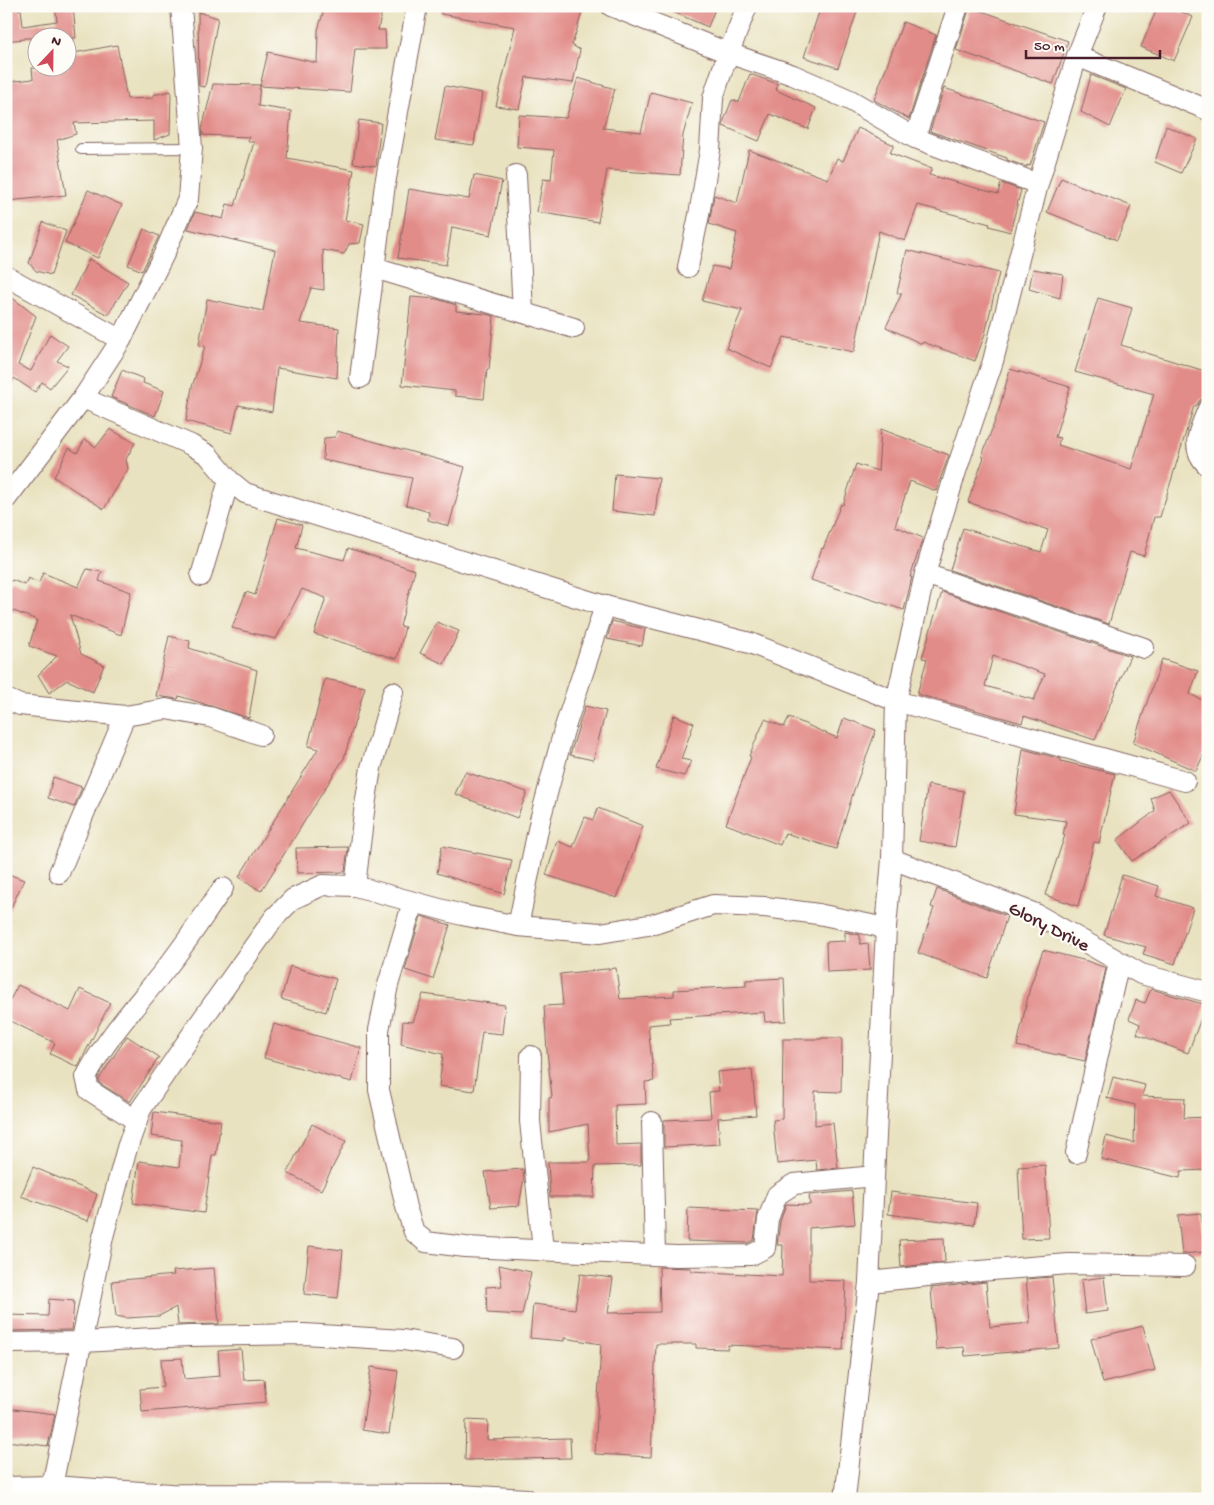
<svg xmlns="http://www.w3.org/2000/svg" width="1214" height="1505" viewBox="0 0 1214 1505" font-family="'Gochi Hand',sans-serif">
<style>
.building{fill:#e28c89;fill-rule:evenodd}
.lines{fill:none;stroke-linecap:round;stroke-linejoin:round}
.lane-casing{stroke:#82635f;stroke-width:12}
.street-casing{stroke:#82635f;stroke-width:22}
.lane{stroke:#fff;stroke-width:10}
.street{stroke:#fff;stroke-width:20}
.labels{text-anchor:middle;stroke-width:4.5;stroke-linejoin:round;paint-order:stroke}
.street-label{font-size:19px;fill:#4a1f2b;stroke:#fdfcf7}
</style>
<rect width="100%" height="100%" fill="#fdfcf7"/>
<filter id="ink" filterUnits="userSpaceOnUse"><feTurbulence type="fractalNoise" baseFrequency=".02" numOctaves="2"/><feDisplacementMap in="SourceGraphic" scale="10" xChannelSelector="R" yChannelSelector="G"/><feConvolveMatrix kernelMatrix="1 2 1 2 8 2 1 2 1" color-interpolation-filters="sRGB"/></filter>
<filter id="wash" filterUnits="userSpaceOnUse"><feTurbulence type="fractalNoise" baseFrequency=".0096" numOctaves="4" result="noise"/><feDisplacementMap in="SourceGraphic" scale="20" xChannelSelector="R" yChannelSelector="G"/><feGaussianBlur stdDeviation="1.12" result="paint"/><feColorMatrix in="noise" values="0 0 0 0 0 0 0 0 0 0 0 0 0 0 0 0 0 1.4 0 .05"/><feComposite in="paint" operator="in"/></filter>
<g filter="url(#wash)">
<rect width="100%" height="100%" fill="#e9e2c0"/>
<g id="blocks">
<g class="building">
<path d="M55,6h18l3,32h-52v1l-18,2v-31l15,-1 2,17 34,-5z"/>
<path d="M325,6h58l-5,24h7l1,19h-31l-5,43 -90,-6 8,-34 49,11 1,-33z"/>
<path d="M441,6h143l-12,39 8,5 -7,33 -47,-6 -7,32 -23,-3 19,-79 -74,-13z"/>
<path d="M659,6h57l-8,21z"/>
<path d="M821,6h38l-21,62 -34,-11z"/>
<path d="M1158,6h9l26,11 -19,44 -33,-14z"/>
<path d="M970,7l98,34 -15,43 -97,-34z"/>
<path d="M198,12l20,6 -13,69 -6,-1z"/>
<path d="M903,22l33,13 -27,84 -35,-19z"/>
<path d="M117,45l10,54 26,-1v-3l18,-4 -1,43 -16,6v-19l-80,2 2,11 -19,6 9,55 -58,6 -2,-15v-104l27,-3 -1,-11h36v-14z"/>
<path d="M750,74l28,10 -2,6 40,18 -8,21 -38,-15 -11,27 -36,-15 1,-6 8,-20 7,2z"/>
<path d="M1091,75l35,14 -16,38 -29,-15z"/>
<path d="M578,78l37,11 -12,39 38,4 10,-40 41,11 -9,32 -3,40 -73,-5 -9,52 -61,-10 6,-33 8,1 3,-30 -37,-3 2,-32 47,3z"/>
<path d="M213,84l47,1 -2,21 33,5 -4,47 67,12 -9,50 19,4 -4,19 -11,1 -5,10 -21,-4 1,40 -13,-2 -11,35 39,5 -2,50 -60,-10 -5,44 -34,-7 -6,28 -46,-12 6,-34 13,-41 -6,-1 8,-46 56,12 12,-61 -87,-21 7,-17 28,7 4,-15 8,2 19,-64h-6l1,-5 -46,-2 -1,-6z"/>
<path d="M445,86l37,7 -8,52 -39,-5z"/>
<path d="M944,88l100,34 -14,44 -3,-1v2l-20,-7v-2l-77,-27z"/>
<path d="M359,120l22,3 -5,43 -23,-3z"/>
<path d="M1166,126l31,13 -16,34 -26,-11z"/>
<path d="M858,128l36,17 -4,8 42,16 -3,6 69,19 3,-11 20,7 -11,42 -21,-6 1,-2 -72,-19 -13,36 -26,-10 -25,121 -70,-15 -13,31 -45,-20 16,-38 -40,-9 10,-35 17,3 8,-36 -28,-9 5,-29 23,8 12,-53 79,29 9,-21 6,3z"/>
<path d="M474,175l28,6 -11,54 -39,-8 -6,38 -48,-7 11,-69 60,10z"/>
<path d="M1061,178l70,28 -14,34 -70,-28z"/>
<path d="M88,190l34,15 -24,53 -33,-15z"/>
<path d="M43,222l23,9 -15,44 -15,-4 -7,-8z"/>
<path d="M144,229l15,7 -17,35 -14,-6z"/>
<path d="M907,250l92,23 -14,61 -10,27 -52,-19 -1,2 -36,-17 16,-34h-5z"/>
<path d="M89,259l39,23 -20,33 -37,-20z"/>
<path d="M1033,269l30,5 -3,24 -31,-9z"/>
<path d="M6,293l30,23 -18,49 13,6 19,-37 18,12 -11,15 11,5 -18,22 -8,-6 -7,10 -21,-14 -6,15h-2z"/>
<path d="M411,297l26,2 19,6v6l29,3 9,2 -5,54 -2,-1 -3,30 -29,-3v-5l-53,-6z"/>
<path d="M1098,298l34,10 -11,37 87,27v16l-3,10 -5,2 -4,6h-2l-34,111h-6l-10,39 -14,-4 -21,72 -159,-54 13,-42 78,24 7,-22 -80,-28 16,-45 -2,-1 17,-46 11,-41 60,18 -15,50 5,1 -2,7 73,24 23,-75 -79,-22z"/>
<path d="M122,370l22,9 -1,4 21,8 -9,25 -44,-19z"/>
<path d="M110,429l25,14 -9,16 2,10 -24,40 -50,-32 15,-29 8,5 8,-14 11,8z"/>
<path d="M881,429l68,26 -13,36 -26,-10 -15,45 28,12 -13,39h2l-8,33 -93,-30 11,-32 1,1 18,-45 2,1 13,-41 22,7z"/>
<path d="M337,431l128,36 -16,59 -21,-6 1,-8 -23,-7 6,-27 -89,-18 1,-22 11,-1z"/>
<path d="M615,474l44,4 -4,38 -43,-5z"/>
<path d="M278,518l24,7 -6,23 48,12 4,-12 67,22 -15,56 5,1 -8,32 -83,-25 12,-36 -24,-9 -26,50 -44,-11 14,-36 9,3z"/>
<path d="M87,569l15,3 -3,9 32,11 -10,43 -51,-20 11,39 23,11 -11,27 -26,-12 -18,13 -11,-18 19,-19 -28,-10 8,-26 -31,-12v-23l6,-5 13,5 3,-7 11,5 4,-10 35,14z"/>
<path d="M942,592l188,64 -35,84 -71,-24 -2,7 -105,-29 10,-35 -5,-1zM993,656l52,18 -11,26 -49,-14z"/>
<path d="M612,621l33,8 -3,17 -35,-7z"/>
<path d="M437,622l22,9 -15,33 -24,-11z"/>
<path d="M169,636l21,5 -1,7 68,22 -8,48 -70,-22 -1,3 -22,-3z"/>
<path d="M1162,659l36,12 -8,23 18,9v42l-12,26 -63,-28z"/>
<path d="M325,679l40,8 -21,71 -83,133 -22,-14 79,-128 -10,-3z"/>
<path d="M585,706l21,5 -13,49 -23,-5z"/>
<path d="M674,715l20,8 -13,36 10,2 -7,15 -28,-7z"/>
<path d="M789,717l48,21 7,-20 32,12 -22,60 -18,59 -51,-16 -5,12 -54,-21 25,-67 -2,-1 16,-37 19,8z"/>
<path d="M1023,749l38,10v2l54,13 -16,69 -5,-1 -16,64 -33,-11 20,-60h-2l3,-14 -52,-7z"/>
<path d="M465,772l62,20 -10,26 -62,-24z"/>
<path d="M53,777l29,10 -8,20 -26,-9z"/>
<path d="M928,785l36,6 -9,56 -36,-6z"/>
<path d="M1169,790l22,33 -59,38 -15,-21 38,-29 -4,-13z"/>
<path d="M598,808l45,18 -26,72 -71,-23 11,-34 16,6 12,-30 8,3z"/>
<path d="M442,846l70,14 -8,34 -67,-21z"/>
<path d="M348,847l-3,25 -48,1 -1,-25z"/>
<path d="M6,873l18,7 -18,38z"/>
<path d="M1122,875l37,11 -3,10 37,12 -18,56 -32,-10 3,-7 -42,-12z"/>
<path d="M937,889l70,27 -20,62 -69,-25 16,-45 -3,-1z"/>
<path d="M421,916l29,9 -17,54 -28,-9z"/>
<path d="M845,932l15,3v9l8,-1 2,27 -43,2 -1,-30 19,-1z"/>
<path d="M1043,950l44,11 19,7 -21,93 -68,-15 13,-59z"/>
<path d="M290,966l46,13 -10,33 -45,-13z"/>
<path d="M616,968l4,31 54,-3v-6l72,-4v-6l38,-2 2,43 -21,1 -1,-10 -95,6 1,5 -22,2 6,56 -9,1 1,22 -31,1 1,40 25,-1v21l-46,1 -1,31h-44l-2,-35h42l-2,-38 -39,8v-34l3,-1 -5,-46 -3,-45 19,-1 -3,-31z"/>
<path d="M18,985l52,26 10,-22 30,14 -32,64 -28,-13 5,-11 -49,-24v-12z"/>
<path d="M1151,989l55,16 -18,48 -51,-19 3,-10 -11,-5 7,-19 9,3z"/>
<path d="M423,994l82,11 -3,29 -20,-2 -8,59 -35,-5 4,-32 -42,-10 2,-23 10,1z"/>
<path d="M274,1024l87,24 -9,34 -88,-24z"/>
<path d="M127,1036l32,21 -29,45 -31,-19v-4z"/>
<path d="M821,1038h21l-1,54 -26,-1v34l18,-2 5,45 -21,2 -1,-10 -39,4 -4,-44 9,-1 1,-80h38z"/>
<path d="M752,1069l4,46 -38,3 2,26 -56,3v-27l47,-2 -2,-26 10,-1 -2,-19z"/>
<path d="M1113,1077l32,8 -3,11 43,2 -1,20 24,-1v53l-27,1 -1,7 -79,-19 5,-23 28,7 1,-38 -28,-7z"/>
<path d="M154,1112l67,9 -5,34h-4l-8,58 -71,-10 6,-42 40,6 3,-27 -31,-4z"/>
<path d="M312,1124l34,17 -25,49 -34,-17z"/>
<path d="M1045,1165l4,73 -27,1 -4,-72z"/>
<path d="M33,1167l64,27 -9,27 -67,-25z"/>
<path d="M523,1169l1,9 -5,28 -28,2 -6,-36z"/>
<path d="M852,1191l3,33 -46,4v52l37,1 -3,69 -115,-5v4l-32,-1v-4h-40l-5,113 -56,-3 6,-110 -37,-6v3l-34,-3 3,-34 42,5 5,-35 33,4 -5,35 52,-1 -1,-45 32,1v3l91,5 1,-31h-6l3,-23 6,-18 24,1 -1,-10z"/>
<path d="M891,1192l86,11 -3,22 -86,-11z"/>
<path d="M688,1208l70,3 -4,29 -6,3 -61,-2z"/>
<path d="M1201,1213l4,39 -23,2 -4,-39z"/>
<path d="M944,1238l1,24 -44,5 -2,-27z"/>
<path d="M309,1246l34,4 -5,48 -34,-4z"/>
<path d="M499,1265l32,7 -9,43 -35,-2 -1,-26 16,-1z"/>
<path d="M214,1268l5,56 -41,1 -2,-18 -17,9 -32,2 -11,-2 -4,-35 62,-6 -1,-4z"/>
<path d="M1052,1277l7,71 -94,8 -1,-9 -28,2 -5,-61 55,-6 4,45 40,-4 -4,-44z"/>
<path d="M1104,1277l4,34 -23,3 -4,-34z"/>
<path d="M49,1299l25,2 -2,29 -66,1v-16l42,1z"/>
<path d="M1143,1326l12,44 -52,13 -12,-44z"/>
<path d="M241,1349l3,31 20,-1 2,23 -124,10 -2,-23 23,-2 -2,-28 21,-1 2,21 36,-3 -2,-25z"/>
<path d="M371,1367l27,4 -9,63 -27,-4z"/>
<path d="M6,1408l49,6 -7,32 -42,-5z"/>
<path d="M466,1420l22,1 -1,19 83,-2 1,20 -106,2z"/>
</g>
</g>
</g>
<g filter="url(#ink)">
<use href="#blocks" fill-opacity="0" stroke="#82635f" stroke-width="1"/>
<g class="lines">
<defs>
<path id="lane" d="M81,149l111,-1"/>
<g id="street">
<path d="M611,6l117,47 65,22 57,25 65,38 123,46"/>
<path d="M1077,56l131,54"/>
<path d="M915,138l43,-132"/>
<path d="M516,175l7,137"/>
<path d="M688,267l11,-52 11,-65 3,-52 11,-33 23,-59"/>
<path d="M374,268l200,60"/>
<path d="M6,276l115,64"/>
<path d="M360,378l25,-194 32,-178"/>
<path d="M83,398l108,47 17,10 21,25 16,13 360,113 145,37 146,58 289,80"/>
<path d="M1208,409c-8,21 -20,38 0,57"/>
<path d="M6,499l77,-101 38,-58 43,-86 24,-55 4,-51 -11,-142"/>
<path d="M925,574l219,74"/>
<path d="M201,576l28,-96"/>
<path d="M6,699l14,6 105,11 41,-7 44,8 51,18"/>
<path d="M892,859l144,55 105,60 67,18"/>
<path d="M59,873l66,-157"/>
<path d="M355,886l9,-74 7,-44 22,-76"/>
<path d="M413,902l-25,83 -9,45v60l27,117 8,25 12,10 39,5 211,9 75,-1 14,-7 3,-29 9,-24 17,-11 80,-8"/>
<path d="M518,926l22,-106 24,-90 41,-124"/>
<path d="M531,1056l-1,65 13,129"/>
<path d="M137,1121l-48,-31 -3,-13c20,-39 50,-71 77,-105 22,-26 40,-56 60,-84"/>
<path d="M652,1122l3,133"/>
<path d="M1076,1153l43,-191"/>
<path d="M869,1282l98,-10 102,-8 116,2"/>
<path d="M6,1343l77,-1 105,-6 116,-2 99,6 50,8"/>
<path d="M52,1486l51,-249 24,-89 14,-39 58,-85 75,-106 19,-19 30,-14 32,1 107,29 56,11 82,7 54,-9 59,-19 52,2 53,7 68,14"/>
<path d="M6,1487l46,-1 119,8 290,1 65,4"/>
<path d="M845,1499l24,-217 17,-354 6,-69 4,-158 29,-127 31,-103 37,-110 45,-177 39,-128 20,-50"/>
</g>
</defs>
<use href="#lane" class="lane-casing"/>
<use href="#street" class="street-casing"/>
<use href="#lane" class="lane"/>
<use href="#street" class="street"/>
</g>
</g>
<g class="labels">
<g class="street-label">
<text transform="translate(1050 925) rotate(27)" y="7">Glory Drive</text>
</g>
</g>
<rect width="1214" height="1505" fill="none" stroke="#fdfcf7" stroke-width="25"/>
<g transform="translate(52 52) rotate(22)"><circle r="24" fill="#fdfcf7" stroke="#b5a4a5"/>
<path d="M0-4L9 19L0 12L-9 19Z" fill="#d1495b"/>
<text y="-8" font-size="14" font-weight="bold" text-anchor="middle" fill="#4a1f2b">N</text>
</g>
<path d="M1026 50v8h134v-8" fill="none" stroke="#4a1f2b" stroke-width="2.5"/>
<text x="1034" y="50" font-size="15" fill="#4a1f2b" stroke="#fdfcf7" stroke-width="4" paint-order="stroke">50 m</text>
</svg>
